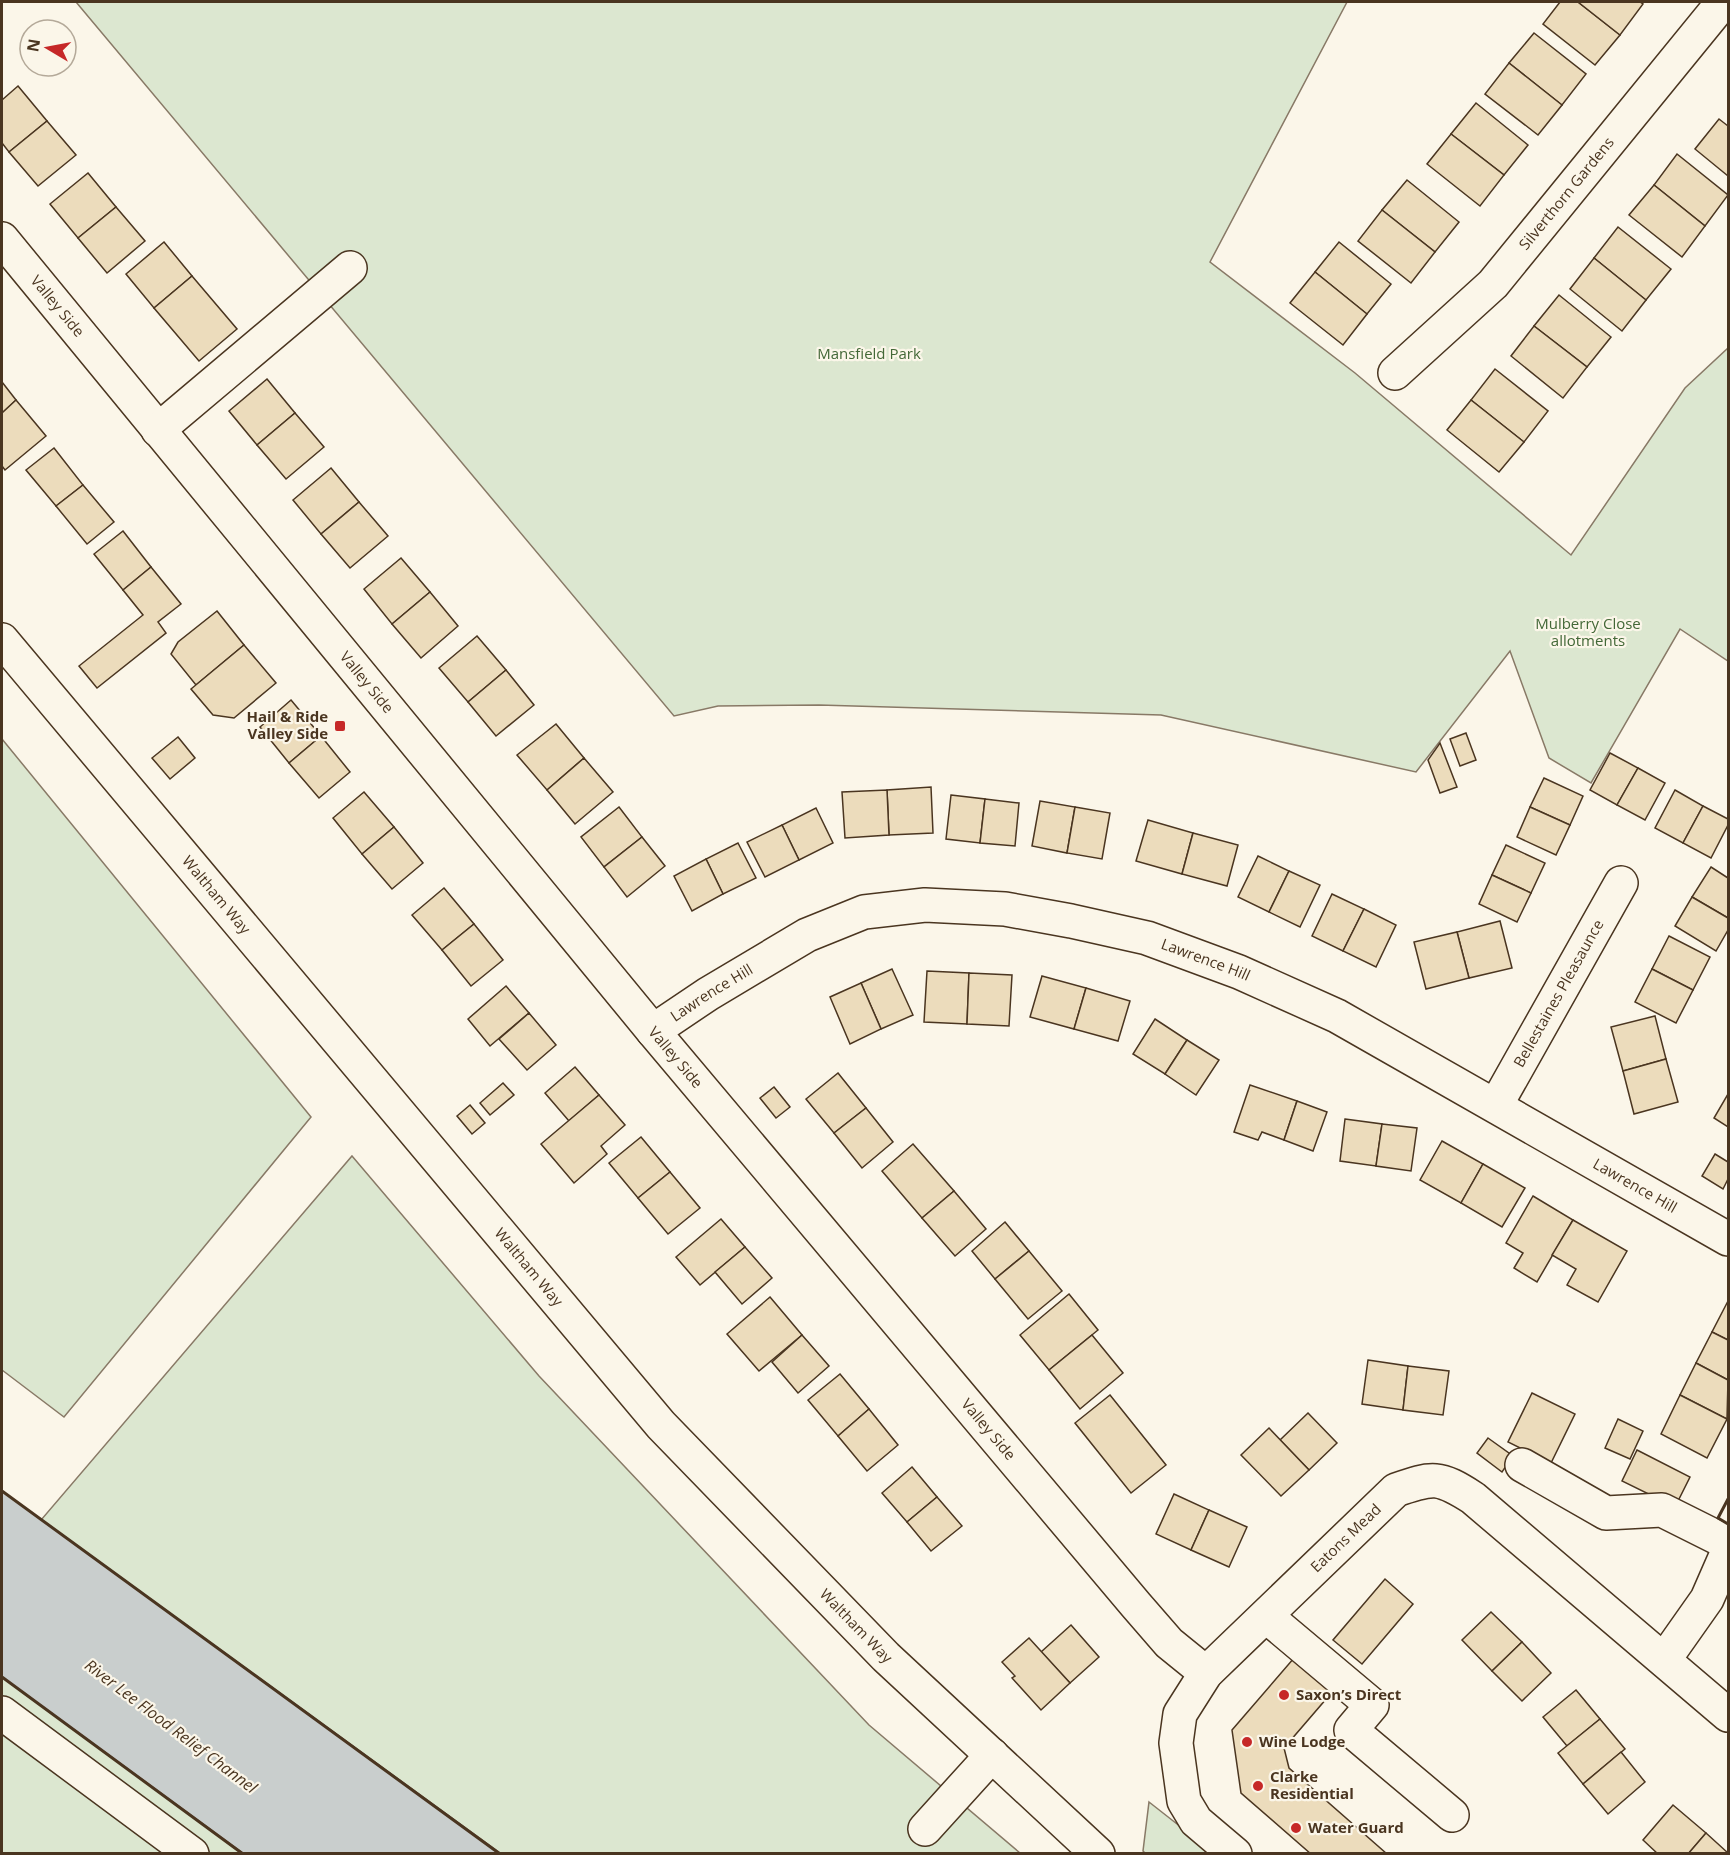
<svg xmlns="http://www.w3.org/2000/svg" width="1730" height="1855" viewBox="0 0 1730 1855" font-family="'Open Sans',sans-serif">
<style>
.green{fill:#dce7d0;stroke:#887966;stroke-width:1.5}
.water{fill:#c9cecd;stroke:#887966;stroke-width:1.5}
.building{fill:#ecdcbc;stroke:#4a3520;stroke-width:1.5}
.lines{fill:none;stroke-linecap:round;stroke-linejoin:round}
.minor-casing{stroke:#4a3520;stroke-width:36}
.major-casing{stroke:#4a3520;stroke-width:36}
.minor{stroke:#fbf6e9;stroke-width:33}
.major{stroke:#fbf6e9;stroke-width:33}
.wall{stroke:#4a3520;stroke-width:3}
.poi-dot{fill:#c62828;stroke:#fbf6e9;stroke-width:2}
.labels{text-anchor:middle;stroke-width:4.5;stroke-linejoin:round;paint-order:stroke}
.street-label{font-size:15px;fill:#4a3520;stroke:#fbf6e9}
.park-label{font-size:15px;fill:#436837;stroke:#fbf6e9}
.poi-label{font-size:15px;font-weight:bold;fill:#4a3520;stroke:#fbf6e9;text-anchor:start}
.water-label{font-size:16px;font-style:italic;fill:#4a3520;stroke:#fbf6e9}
</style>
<rect width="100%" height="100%" fill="#fbf6e9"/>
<g class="green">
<path d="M76,2h1271l-137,260 145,111 216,182 114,-167 43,-40v313l-48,-32 -89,154 -42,-25 -39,-107 -94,121 -255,-57 -342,-10 -101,1 -44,10z"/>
<path d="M2,739l309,378 -247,300 -62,-47z"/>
<path d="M352,1156l187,220 330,349 151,128h-520l-459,-333z"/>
<path d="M2,1677l241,176h-241z"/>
<path d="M1149,1802l65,51 -68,1 -3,-3z"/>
</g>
<path class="water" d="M2,1491l498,362h-257l-241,-176z"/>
<g class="building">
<path d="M1560,2h18l42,33 -25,30 -52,-41z"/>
<path d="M1578,2h62l3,2 -23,31z"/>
<path d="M1534,33l52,41 -24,31 -53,-42z"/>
<path d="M1509,63l53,42 -24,30 -53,-41z"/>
<path d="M18,86l29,35 -38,31 -7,-9v-43z"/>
<path d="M1476,103l52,42 -24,30 -53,-41z"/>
<path d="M1719,119l9,7v50l-33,-27z"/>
<path d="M47,121l29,34 -38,31 -29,-34z"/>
<path d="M1451,134l53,41 -24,31 -53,-42z"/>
<path d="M1677,154l51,41 -23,31 -51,-41z"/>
<path d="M88,173l28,34 -38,31 -28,-34z"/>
<path d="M1407,180l52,42 -24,30 -53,-42z"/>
<path d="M1654,185l51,41 -23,31 -53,-42z"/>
<path d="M116,207l29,34 -38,32 -29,-35z"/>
<path d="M1382,210l53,42 -24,31 -53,-42z"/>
<path d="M1618,227l53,42 -25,31 -52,-42z"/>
<path d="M164,242l28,34 -38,32 -28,-34z"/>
<path d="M1339,242l52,42 -24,30 -52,-42z"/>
<path d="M1594,258l52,42 -24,31 -52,-42z"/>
<path d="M1315,272l52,42 -24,31 -53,-42z"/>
<path d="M192,276l45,53 -38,32 -45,-53z"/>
<path d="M1559,295l52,42 -24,30 -53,-41z"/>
<path d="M1534,326l53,41 -24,31 -52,-42z"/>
<path d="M1495,369l53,42 -24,31 -53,-42z"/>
<path d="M267,379l28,34 -38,32 -28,-34z"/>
<path d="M2,382l14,18 -14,13z"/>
<path d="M16,400l30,36 -41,34 -3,-4v-53z"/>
<path d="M1471,400l53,42 -25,30 -52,-42z"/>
<path d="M295,413l29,34 -38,32 -29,-34z"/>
<path d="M54,448l29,37 -27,21 -30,-36z"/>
<path d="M331,468l28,34 -38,32 -28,-34z"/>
<path d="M83,485l31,37 -27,22 -31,-38z"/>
<path d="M359,502l29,34 -38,32 -29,-34z"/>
<path d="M123,531l28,36 -28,23 -29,-36z"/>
<path d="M401,558l29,34 -38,32 -28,-35z"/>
<path d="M151,567l30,37 -23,18 8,11 -69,55 -18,-22 64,-51 -20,-25z"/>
<path d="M430,592l28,34 -37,32 -29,-34z"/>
<path d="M217,611l27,34 -48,40 -25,-31 7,-12z"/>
<path d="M477,636l29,34 -38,32 -29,-34z"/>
<path d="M244,645l32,38 -42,35 -21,-3 -22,-26z"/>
<path d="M506,670l28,35 -38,31 -28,-34z"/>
<path d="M291,700l30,36 -32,27 -29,-36z"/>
<path d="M556,724l28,34 -37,32 -30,-35z"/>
<path d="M1466,733l10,27 -16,6 -10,-27z"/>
<path d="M321,736l29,36 -31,26 -30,-35z"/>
<path d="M178,737l17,21 -25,21 -18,-21z"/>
<path d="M1440,743l17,44 -17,6 -12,-33z"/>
<path d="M1610,753l28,15 -21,37 -27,-15z"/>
<path d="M584,758l29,34 -38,32 -28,-34z"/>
<path d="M1638,768l27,15 -20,37 -28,-15z"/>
<path d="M1544,778l39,18 -13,29 -40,-18z"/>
<path d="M931,787l2,46 -44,2 -2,-45z"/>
<path d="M887,790l2,45 -44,3 -3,-46z"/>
<path d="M1675,790l28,16 -20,37 -28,-15z"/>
<path d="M364,792l30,35 -32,27 -29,-36z"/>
<path d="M951,795l34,4 -5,44 -34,-4z"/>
<path d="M985,799l34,4 -4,43 -35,-3z"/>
<path d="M1040,801l35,6 -8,46 -35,-7z"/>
<path d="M1703,806l25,13v6l-17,33 -28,-15z"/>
<path d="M619,807l23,30 -38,30 -23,-30z"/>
<path d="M1075,807l35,6 -8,46 -35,-6z"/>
<path d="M1530,807l40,18 -14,30 -39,-18z"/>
<path d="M816,808l17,35 -34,17 -17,-35z"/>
<path d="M1148,820l45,13 -11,41 -46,-13z"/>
<path d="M782,825l17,35 -34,17 -18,-35z"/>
<path d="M394,827l29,36 -31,26 -30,-35z"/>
<path d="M1193,833l45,12 -11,41 -45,-12z"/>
<path d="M642,837l23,29 -38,31 -23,-30z"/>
<path d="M738,843l18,35 -33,16 -17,-35z"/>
<path d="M1506,845l39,18 -14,30 -39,-18z"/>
<path d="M1258,856l31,15 -20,41 -31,-15z"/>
<path d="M706,859l17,35 -31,17 -18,-35z"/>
<path d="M1711,867l17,11v40l-36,-21z"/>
<path d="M1289,871l31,14 -20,42 -31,-15z"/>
<path d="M1492,875l39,18 -14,29 -38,-18z"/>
<path d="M444,888l30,36 -32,26 -30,-35z"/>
<path d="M1332,894l32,15 -21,42 -31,-15z"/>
<path d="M1692,897l36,21v12l-12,21 -41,-25z"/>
<path d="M1364,909l32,16 -20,42 -33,-16z"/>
<path d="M1500,921l12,47 -43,10 -12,-46z"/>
<path d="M474,924l29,36 -32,26 -29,-36z"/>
<path d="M1457,932l12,46 -43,11 -12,-47z"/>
<path d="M1669,936l41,21 -17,33 -41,-21z"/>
<path d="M892,969l21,46 -32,14 -20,-46z"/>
<path d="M1652,969l41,21 -17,33 -41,-21z"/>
<path d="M927,971l42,2 -2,51 -43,-2z"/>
<path d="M969,973l43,2 -3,51 -42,-2z"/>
<path d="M1042,976l44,12 -12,41 -44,-12z"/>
<path d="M861,983l20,46 -31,15 -20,-47z"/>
<path d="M506,986l23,27 -39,33 -22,-27z"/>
<path d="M1086,988l44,13 -12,40 -44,-12z"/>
<path d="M529,1013l27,32 -29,25 -28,-31z"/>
<path d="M1655,1016l11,43 -43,12 -12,-44z"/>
<path d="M1155,1019l32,21 -22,34 -32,-20z"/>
<path d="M1187,1040l32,20 -23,35 -31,-21z"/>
<path d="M1666,1059l12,43 -44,12 -11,-43z"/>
<path d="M575,1067l24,28 -30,26 -24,-28z"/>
<path d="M838,1073l28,35 -32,25 -28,-34z"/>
<path d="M503,1083l11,12 -24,20 -10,-12z"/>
<path d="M1250,1085l47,16 -13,39 -22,-8 -4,8 -24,-8z"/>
<path d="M774,1087l16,20 -14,11 -16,-20z"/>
<path d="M1728,1094v33l-14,-9z"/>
<path d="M599,1095l26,30 -24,21 6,8 -33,29 -33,-39z"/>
<path d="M1297,1101l30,11 -14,39 -29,-11z"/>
<path d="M470,1105l15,18 -13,11 -15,-18z"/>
<path d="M866,1108l27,34 -31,26 -28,-35z"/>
<path d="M1345,1119l37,5 -6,42 -36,-5z"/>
<path d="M1382,1124l35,4 -6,43 -35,-5z"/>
<path d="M641,1137l29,35 -32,26 -29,-35z"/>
<path d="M1442,1141l41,23 -22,39 -41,-23z"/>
<path d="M913,1144l41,47 -32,27 -40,-47z"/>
<path d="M1715,1154l13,8v17l-5,10 -21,-13z"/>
<path d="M1483,1164l42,24 -23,39 -41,-24z"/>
<path d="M670,1172l30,36 -32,26 -30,-36z"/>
<path d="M954,1191l32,38 -31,27 -33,-38z"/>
<path d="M1533,1196l40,24 -36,62 -23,-14 9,-15 -17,-10z"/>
<path d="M721,1219l24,28 -45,38 -24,-28z"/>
<path d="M1573,1220l54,31 -29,51 -31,-17 9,-16 -24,-14z"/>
<path d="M1005,1222l24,29 -34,28 -23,-28z"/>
<path d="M745,1247l27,31 -30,26 -27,-32z"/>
<path d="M1029,1251l33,40 -34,28 -33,-40z"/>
<path d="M1069,1294l29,36 -49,40 -29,-35z"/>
<path d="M770,1297l32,38 -43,36 -32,-37z"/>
<path d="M1728,1301v39l-16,-8z"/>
<path d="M1712,1332l16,8v40l-32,-17z"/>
<path d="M802,1335l27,31 -31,27 -26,-31z"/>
<path d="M1092,1335l31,38 -43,36 -31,-39z"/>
<path d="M1368,1360l40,6 -5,44 -41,-6z"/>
<path d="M1696,1363l32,17 -1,39 -47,-24z"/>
<path d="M1408,1366l41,5 -6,44 -40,-5z"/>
<path d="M840,1374l29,35 -31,27 -30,-36z"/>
<path d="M1532,1393l43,21 -24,49 -43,-21z"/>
<path d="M1110,1395l56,70 -35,28 -56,-70z"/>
<path d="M1680,1395l47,24 -20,39 -46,-24z"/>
<path d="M869,1409l29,36 -31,26 -29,-35z"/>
<path d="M1308,1413l29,30 -28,27 -29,-30z"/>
<path d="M1618,1419l25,12 -13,28 -25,-11z"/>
<path d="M1269,1428l40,42 -28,26 -40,-41z"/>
<path d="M1488,1438l25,18 -11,16 -25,-19z"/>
<path d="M1637,1450l53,27 -15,30 -53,-26z"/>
<path d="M912,1467l25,30 -30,25 -25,-29z"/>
<path d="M1174,1494l35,16 -18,40 -35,-16z"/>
<path d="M937,1497l25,29 -31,25 -24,-29z"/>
<path d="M1209,1510l38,17 -18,40 -38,-17z"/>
<path d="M1385,1579l28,25 -51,60 -29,-24z"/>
<path d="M1491,1612l31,30 -30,29 -30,-31z"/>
<path d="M1071,1625l28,32 -29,26 -29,-31z"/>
<path d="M1029,1638l41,45 -29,27 -29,-32 3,-2 -13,-14z"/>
<path d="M1522,1642l29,31 -29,28 -30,-30z"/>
<path d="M1294,1658l39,33 -49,57 5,20 98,86h-76l-70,-61 -9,-63z"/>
<path d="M1576,1690l24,29 -33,27 -24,-29z"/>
<path d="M1600,1719l25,30 -42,35 -25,-31z"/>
<path d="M1621,1752l24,30 -37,32 -25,-30z"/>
<path d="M1673,1805l33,28 -18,21h-30l-15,-14z"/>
<path d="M1706,1833l22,20v1h-40z"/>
</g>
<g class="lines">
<defs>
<g id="minor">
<path id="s1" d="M2,239l651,792 483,574 33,38 37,30"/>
<path id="s2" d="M1395,373l98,-89 230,-282"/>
<path d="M158,430l192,-162"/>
<path id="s3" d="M653,1031l55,-37 99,-59 57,-23 61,-7 80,4 66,12 76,17 92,34 98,44 391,223"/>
<path id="s4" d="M1496,1105l125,-222"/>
<path d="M1522,1465l84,48 56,-3 66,33"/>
<path d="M1266,1616l106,89 -21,25 101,85"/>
<path d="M1664,1660l43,-61 21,-48"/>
<path d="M2,1713l190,141"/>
<path d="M925,1829l67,-74"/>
<path id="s5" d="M1235,1854l-39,-33 -12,-20 -8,-58 4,-29 26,-41 190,-183c37,-13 43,-14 77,8l255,217"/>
</g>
<g id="major">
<path id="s6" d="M2,640l659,785 225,232 212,197"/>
</g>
</defs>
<use href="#minor" class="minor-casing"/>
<use href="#major" class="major-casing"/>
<use href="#minor" class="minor"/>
<use href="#major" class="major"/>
<g class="wall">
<path d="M2,1491l498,363"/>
<path d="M1728,1499l-10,19 10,6"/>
<path d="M2,1677l241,177"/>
</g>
</g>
<g class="poi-dot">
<rect x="334" y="720" width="12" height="12" rx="3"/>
<circle cx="1284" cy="1695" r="6"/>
<circle cx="1247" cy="1742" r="6"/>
<circle cx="1258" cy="1786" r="6"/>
<circle cx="1296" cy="1828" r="6"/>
</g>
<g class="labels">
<g class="street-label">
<text dy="5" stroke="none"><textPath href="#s2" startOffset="249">Silverthorn Gardens</textPath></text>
<text dy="5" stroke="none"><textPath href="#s1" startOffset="87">Valley Side</textPath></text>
<text dy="5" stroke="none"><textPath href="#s1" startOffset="574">Valley Side</textPath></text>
<text dy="5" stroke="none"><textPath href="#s6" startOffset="333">Waltham Way</textPath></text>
<text dy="5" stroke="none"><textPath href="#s3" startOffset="592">Lawrence Hill</textPath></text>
<text dy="5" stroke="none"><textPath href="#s3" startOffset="70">Lawrence Hill</textPath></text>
<text dy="5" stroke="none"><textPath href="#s4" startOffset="128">Bellestaines Pleasaunce</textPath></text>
<text dy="5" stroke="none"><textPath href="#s1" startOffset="1060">Valley Side</textPath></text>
<text dy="5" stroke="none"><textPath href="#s3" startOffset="1078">Lawrence Hill</textPath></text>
<text dy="5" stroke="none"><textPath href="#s6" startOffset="819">Waltham Way</textPath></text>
<text dy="5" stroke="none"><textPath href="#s1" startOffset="1546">Valley Side</textPath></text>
<text dy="5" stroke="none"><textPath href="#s5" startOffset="405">Eatons Mead</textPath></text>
<text dy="5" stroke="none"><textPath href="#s6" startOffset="1305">Waltham Way</textPath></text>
</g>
<g class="park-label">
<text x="869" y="359">Mansfield Park</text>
<text x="1588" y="629">Mulberry Close<tspan x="1588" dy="17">allotments</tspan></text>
</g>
<g class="poi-label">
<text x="328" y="722" text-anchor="end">Hail &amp; Ride<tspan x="328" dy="17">Valley Side</tspan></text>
<text x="1296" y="1700">Saxon’s Direct</text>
<text x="1259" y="1747">Wine Lodge</text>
<text x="1270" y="1782">Clarke<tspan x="1270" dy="17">Residential</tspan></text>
<text x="1308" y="1833">Water Guard</text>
</g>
<g class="water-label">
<text transform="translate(171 1726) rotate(37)" y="6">River Lee Flood Relief Channel</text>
</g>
</g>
<rect width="1730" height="1855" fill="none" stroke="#4a3520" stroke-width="6"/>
<g transform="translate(48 48) rotate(280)"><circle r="28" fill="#fbf6e9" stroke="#b4a999" stroke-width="1.5"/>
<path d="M0-4.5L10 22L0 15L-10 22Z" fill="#c62828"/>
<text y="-9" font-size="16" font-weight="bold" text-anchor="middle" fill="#4a3520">N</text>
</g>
</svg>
